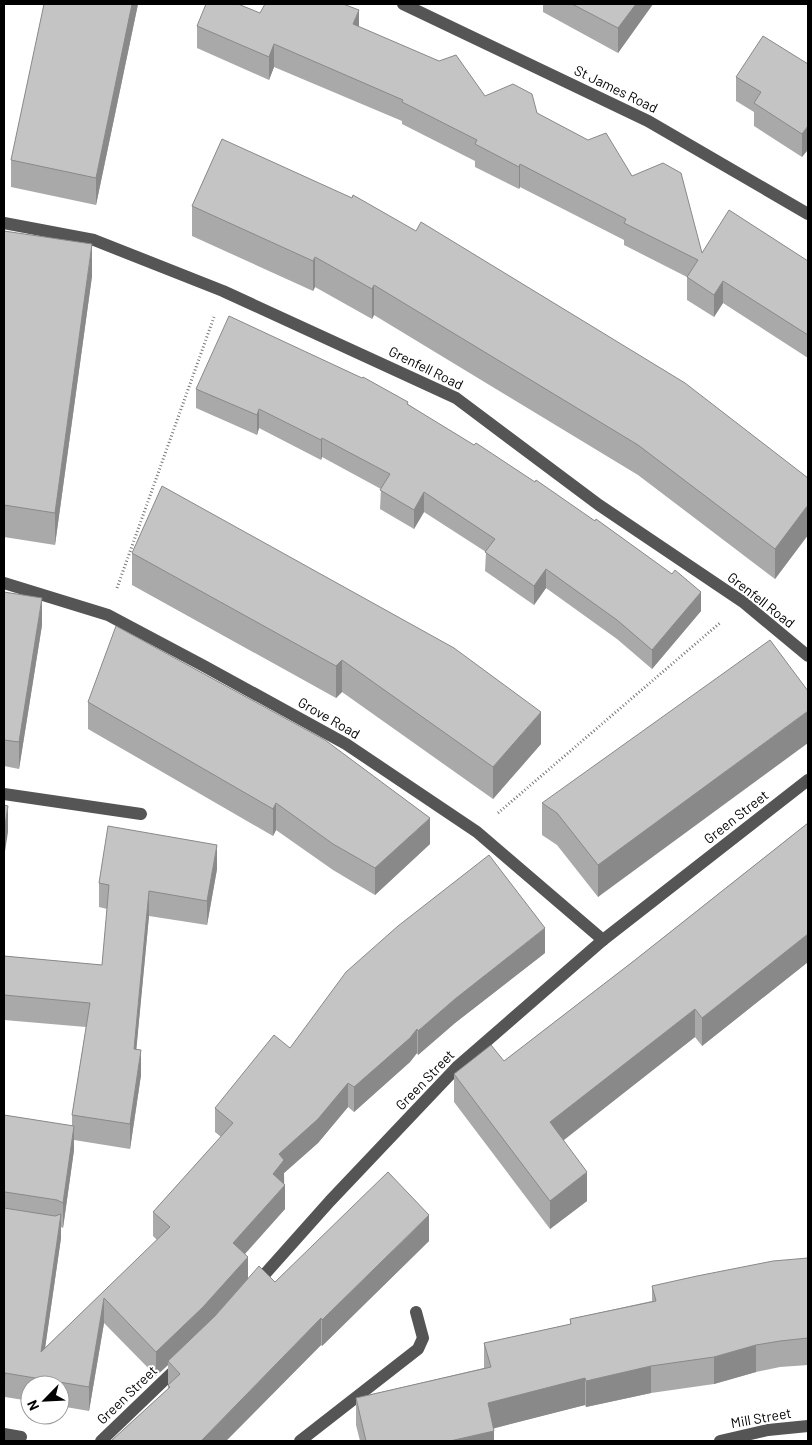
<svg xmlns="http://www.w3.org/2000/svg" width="812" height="1445" viewBox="0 0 812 1445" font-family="Barlow,sans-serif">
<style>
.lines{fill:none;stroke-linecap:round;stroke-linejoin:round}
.path{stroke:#777;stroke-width:3;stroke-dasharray:1 2.5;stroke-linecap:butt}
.minor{stroke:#555;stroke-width:12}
.wall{fill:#a9a9a9}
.shaded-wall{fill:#898989}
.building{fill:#c4c4c4;stroke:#898989}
.labels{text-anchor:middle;stroke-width:4;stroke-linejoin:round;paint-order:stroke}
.street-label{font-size:14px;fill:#000;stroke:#fff}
</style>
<rect width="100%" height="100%" fill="#fff"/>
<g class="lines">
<g class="path">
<path d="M117,588l97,-271"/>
<path d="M498,813l223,-191"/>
</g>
<g class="minor">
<path d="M403,4l245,117 160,93"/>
<path d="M4,223l90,17 129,51 233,107 143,107 144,97 65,54"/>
<path d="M4,583l104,32 96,51 142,78 131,88 126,108"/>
<path d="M4,794l137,20"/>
<path d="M256,1284l74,-83 128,-135 145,-126 205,-160"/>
<path d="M4,1434l17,3"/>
<path d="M101,1441l78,-75"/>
<path d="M300,1441l118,-92 5,-11 -7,-26"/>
<path d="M720,1441l48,-11 40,-4"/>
</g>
</g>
<g class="wall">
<path d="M138,4l-42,201 -85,-18v-27z"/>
<path d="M543,4h110l-35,49 -75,-41z"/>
<path d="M260,13l99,14 126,69 52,17 95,63 70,77 106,8v97l-85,-55 -9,14 -27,-17v-23l-63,-32v-5l-104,-53 -1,2 -44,-22v-6l-73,-37v-3l-128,-54 -5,13 -72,-32v-22z"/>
<path d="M808,64v86l-6,7 -48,-31v-14l-18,-11v-24z"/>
<path d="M222,139l586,339v57l-33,44 -137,-104 -264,-160 -2,4 -57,-32 -2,4 -121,-55v-30z"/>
<path d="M4,231l88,45 -37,269 -51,-8z"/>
<path d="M196,389l212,15 293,207 -49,58 -35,-30 -71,-51 -12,17 -49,-34 1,-19 -62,-40 -10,17 -34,-20 1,-20 -59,-32 -1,3 -62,-32 -2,7 -61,-27z"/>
<path d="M132,553l409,191 -48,55 -151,-107 -6,6 -204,-113z"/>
<path d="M4,592l38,33 -23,144 -15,-3z"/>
<path d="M808,691l-210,206 -41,-52 -15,-10v-32z"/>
<path d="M88,702l342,142 -55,51 -42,-25 -57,-40 -3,6 -185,-107z"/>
<path d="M808,823v139l-106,84 -7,-9 -132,103 24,61 -37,28 -96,-127v-28l50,-13 131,-101z"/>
<path d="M217,869l-10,56 -58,-9 -13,134 5,25 -11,74 -56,-9v10l-11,78 -2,-1v11l-16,110 112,-108 -4,-4v-24l68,-75 -6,-5v-24l75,-60 255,-95 -90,70 -37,32 -1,-2 -7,9 -56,50 -6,-5 -30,36 -34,30 1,36 -40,45 3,25 27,3 154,-41 -107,105 -1,-1 -95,96h-115l57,-52v-24l-12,11 -52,-53 -15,88 -29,-5v-21h-30v16l-25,-4 -1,-282 68,11v-11l14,-88 -82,-7v-64l98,9 5,-56 -8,-2v-24z"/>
<path d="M808,1258v107l-28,2 -24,5 -42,12 -63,9 -65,14 -1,-2 -92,23 1,13h-134l-4,-16v-27l128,-30v-25l86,-19v-5l82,-18v-15z"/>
</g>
<g class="shaded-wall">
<path d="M132,4h6l-42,201v-27z"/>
<path d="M636,4h17l-35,49v-25z"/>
<path d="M359,10v23l-6,-9z"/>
<path d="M274,44v23l-5,13v-23z"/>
<path d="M808,126v23l-6,8v-23z"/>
<path d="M520,164v23l-1,2v-22z"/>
<path d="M92,244v32l-37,269v-32z"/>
<path d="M315,257v30l-2,4v-30z"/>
<path d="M723,281v22l-9,14v-22z"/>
<path d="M374,285v30l-2,4v-30z"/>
<path d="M259,409v19l-2,7v-20z"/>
<path d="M322,438v19l-1,3v-20z"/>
<path d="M424,492v20l-10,17v-19z"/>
<path d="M808,505v30l-33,44v-30z"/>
<path d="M546,569v19l-12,17v-19z"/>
<path d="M701,592v19l-49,58v-19z"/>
<path d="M42,598v27l-23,144v-27z"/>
<path d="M342,660v32l-6,6v-32z"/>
<path d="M808,711v32l-210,154v-32z"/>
<path d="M541,712v32l-48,55v-32z"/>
<path d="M276,803v27l-3,6v-27z"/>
<path d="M8,806v26l-4,26v-26z"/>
<path d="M430,818v26l-55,51v-27z"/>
<path d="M217,845v24l-10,56v-24z"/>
<path d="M149,891v25l-15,158v-25z"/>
<path d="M545,928v25l-90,70 -37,32v-24l37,-32z"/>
<path d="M808,934v28l-106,84v-28z"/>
<path d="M695,1009v28l-145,114v-29z"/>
<path d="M417,1029v24l-7,9 -56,50v-25z"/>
<path d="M141,1050v25l-11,74v-25z"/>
<path d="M348,1083v24l-30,36 -34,30v12l-11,-11 6,-20z"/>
<path d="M74,1126v24l-11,78v-25z"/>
<path d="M587,1172v29l-37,28v-28z"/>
<path d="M285,1185v24l-52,58v-24z"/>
<path d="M4,1192h1v24l-1,1z"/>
<path d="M61,1214v24l-20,138v-24z"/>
<path d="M429,1215v26l-107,105v-26z"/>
<path d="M248,1257v24l-78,82 -2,-2v4l-12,11v-24z"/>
<path d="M104,1298v25l-15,88v-24z"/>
<path d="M321,1318v27l-95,96h-25z"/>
<path d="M756,1345v27l-42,12v-27z"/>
<path d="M651,1366v27l-65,14v-26z"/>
<path d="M5,1373v24l-1,11v-25z"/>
<path d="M585,1378v27l-97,25v-27z"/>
<path d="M494,1431v10h-44z"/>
</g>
<g class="building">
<path d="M44,4h88l-36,174 -85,-18z"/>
<path d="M206,4h32l22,9 5,-9h78l16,6 -6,14 86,37 17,-6 29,41 28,-12 19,10 5,19 51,27 18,-7 26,43 31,-13 18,10 21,80 27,-43 79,51v74l-85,-54 -9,14 -27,-18 11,-17 -74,-37 2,-4 -106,-55 -1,3 -44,-23 2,-4 -75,-38 1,-2 -129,-56 -5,13 -72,-31z"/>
<path d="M572,4h64l-18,24z"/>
<path d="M763,36l45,28v62l-6,8 -48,-31 7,-11 -25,-15z"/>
<path d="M222,139l130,59 1,-3 63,36 5,-9 264,161 123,95v27l-33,44 -137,-104 -264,-160 -2,4 -57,-32 -2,4 -121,-55z"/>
<path d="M4,231l88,13 -37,269 -51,-8z"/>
<path d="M229,316l133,62 1,-1 45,25 -1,2 67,41 2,-2 59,39 1,-2 59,41 1,-2 76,55 3,-4 26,22 -49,58 -35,-30 -71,-51 -12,17 -49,-34 10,-13 -71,-47 -10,18 -34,-20 10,-16 -68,-36 -1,2 -62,-31 -2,6 -61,-26z"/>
<path d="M162,486l292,162 87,64 -48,55 -151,-107 -6,6 -204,-113z"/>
<path d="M4,592l38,6 -23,144 -15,-2z"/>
<path d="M116,626l209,114 105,78 -55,50 -42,-24 -57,-41 -3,6 -185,-107z"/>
<path d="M770,640l38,51v20l-210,154 -41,-52 -15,-10z"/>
<path d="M4,805l4,1 -4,26z"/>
<path d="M808,823v111l-106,84 -7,-9 -145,113 37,50 -37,29 -96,-127 37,-29 13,16 131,-101z"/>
<path d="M108,826l109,19 -10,56 -58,-10 -15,158 7,1 -11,74 -58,-9 18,-112 -86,-8v-39l98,9 7,-80 -10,-2z"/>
<path d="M489,855l56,73 -90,71 -37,32 -1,-2 -7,9 -56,49 -6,-4 -30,36 -39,35 5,6 -11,14 12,11 -52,58 15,14 -45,50 -47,45 -52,-54 -15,89 -84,-14 -1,10v-175l51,8 6,-2 -20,138 129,-125 -17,-15 80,-89 -18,-15 59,-73 16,13 56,-76 52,-46z"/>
<path d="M4,1115l70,11 -11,77 -6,-3 -52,-8h-1z"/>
<path d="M388,1172l41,43 -107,105 -1,-2 -120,123h-90l59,-54 -2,-2 12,-11 -12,-13 47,-45 44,-50 16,16z"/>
<path d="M808,1258v80l-28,3 -24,4 -42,12 -63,9 -65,15 -1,-3 -97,25 6,28 -44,10h-84l-10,-43 135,-31 -7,-24 87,-19 -1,-5 86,-18 -4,-15 45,-10 76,-15z"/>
</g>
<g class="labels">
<g class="street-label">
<text transform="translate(616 89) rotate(26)" y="5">St James Road</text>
<text transform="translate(426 368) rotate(26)" y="5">Grenfell Road</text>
<text transform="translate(761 600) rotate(38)" y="5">Grenfell Road</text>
<text transform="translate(329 718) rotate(30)" y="5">Grove Road</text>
<text transform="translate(736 817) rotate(-38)" y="5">Green Street</text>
<text transform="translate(425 1080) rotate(-46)" y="5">Green Street</text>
<text transform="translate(127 1395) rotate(-44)" y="5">Green Street</text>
<text transform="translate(761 1418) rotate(-10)" y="5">Mill Street</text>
</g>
</g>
<rect width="812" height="1445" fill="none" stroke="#000000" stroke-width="10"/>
<g transform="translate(45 1400) rotate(246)"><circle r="24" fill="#ffffff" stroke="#999999"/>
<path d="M0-4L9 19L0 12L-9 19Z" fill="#000000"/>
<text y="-8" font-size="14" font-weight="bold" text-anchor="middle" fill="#000000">N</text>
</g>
</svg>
